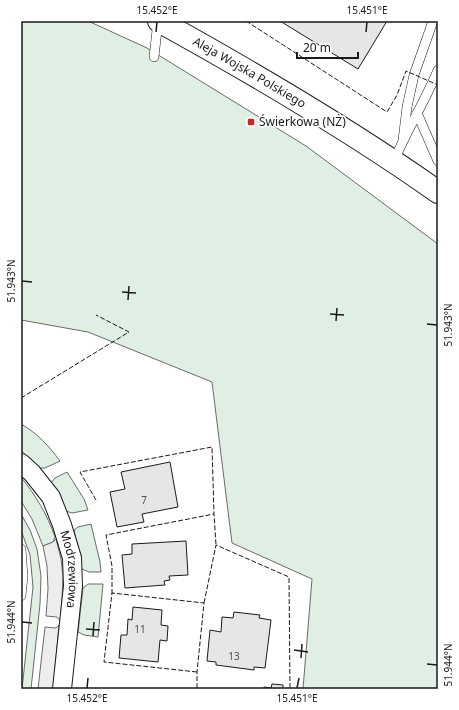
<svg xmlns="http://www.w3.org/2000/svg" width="459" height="710" viewBox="0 0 459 710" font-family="'Noto Sans',sans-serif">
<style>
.green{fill:#e0efe3;stroke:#6a6a6a}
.parking{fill:#ededed;stroke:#6a6a6a}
.building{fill:#e6e6e6;stroke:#1a1a1a}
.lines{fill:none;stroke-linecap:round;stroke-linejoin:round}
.service-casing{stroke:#1a1a1a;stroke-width:10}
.minor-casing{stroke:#1a1a1a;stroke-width:20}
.secondary-casing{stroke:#1a1a1a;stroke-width:24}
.service{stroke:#fff;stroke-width:9}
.minor{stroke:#fff;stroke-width:18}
.secondary{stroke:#fff;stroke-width:22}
.fence{stroke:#1a1a1a;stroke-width:1;stroke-dasharray:5 2;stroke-linecap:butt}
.ticks{fill:none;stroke:#1a1a1a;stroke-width:1.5}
.poi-dot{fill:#c62828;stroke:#fff;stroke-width:1.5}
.labels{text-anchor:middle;stroke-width:3;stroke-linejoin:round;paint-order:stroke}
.number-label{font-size:10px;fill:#4d4d4d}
.street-label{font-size:12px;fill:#1a1a1a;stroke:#fff}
.poi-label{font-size:12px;fill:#1a1a1a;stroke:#fff;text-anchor:start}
.neatline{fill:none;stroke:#1a1a1a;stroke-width:1.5}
.ticks-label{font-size:10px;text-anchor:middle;fill:#1a1a1a}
</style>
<rect width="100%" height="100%" fill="#fff"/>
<g class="green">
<path d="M21,21h67l59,27 159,98 132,98v445h-135l9,-110 -80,-36 -20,-161 -124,-50 -67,-12z"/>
<path d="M21,424c16,9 28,22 39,37l-15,7h-6l-18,-18z"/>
<path d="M67,472l17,27 4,11 -16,3 -6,-2 -15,-28 4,-5z"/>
<path d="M21,477c15,19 26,37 34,60l-2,5 -10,4 -11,-27 -11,-18z"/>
<path d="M21,514l9,16 7,19 4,27 -1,28 -9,85h-9l11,-102 -3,-32 -9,-25z"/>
<path d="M91,524l9,38 1,10h-12l-7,-3 -8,-39 4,-3z"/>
<path d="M88,584h15l-5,53 -14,-2 -6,-3 5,-44z"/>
</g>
<g class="parking">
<path d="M56,539l5,20 2,17 -1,23 -2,22 -3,-4 -11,-1 2,-27 -1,-23 -4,-20 10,-4z"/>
<path d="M59,625l-6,64h-15l7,-62 11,1z"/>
</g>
<g class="building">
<path d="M280,21h107l-29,48z"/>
<path d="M170,462l8,45 -36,7 2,8 -27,5 -7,-35 15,-3 -4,-17z"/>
<path d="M186,541l2,34 -19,1 1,4 -6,1 1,4 -40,3 -3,-33 10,-1v-10z"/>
<path d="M133,607l29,3 -1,15 7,1 -1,15 -7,-1 -2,22 -39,-4 2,-23h6l1,-16 4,1z"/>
<path d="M234,612l26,3 -1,3 12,2 -6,48 -11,-1v3l-38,-5v-3l-9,-1 3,-31 11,2 1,-15 11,1z"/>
<path d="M272,684l11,1v4h-19v-2l7,1z"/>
</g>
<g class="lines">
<defs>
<g id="service">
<path d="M154,57l4,-36"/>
<path d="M417,113l21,48"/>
<path d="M403,140l4,-33 7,-32 19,-54"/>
<path d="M394,161c13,-31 31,-60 44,-91"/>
<path d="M21,549l2,27 -2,20"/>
</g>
<g id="minor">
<path id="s1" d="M21,463l11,10 19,24 11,28 10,33 1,28 -11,103"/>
</g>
<g id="secondary">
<path id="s2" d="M159,21c96,53 190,108 279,171"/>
</g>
</defs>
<use href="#service" class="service-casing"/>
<use href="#minor" class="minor-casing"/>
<use href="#secondary" class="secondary-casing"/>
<use href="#service" class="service"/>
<use href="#minor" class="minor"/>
<use href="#secondary" class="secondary"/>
<g class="fence">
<path d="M246,21l141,91 10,-17 9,-24 32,14"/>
<path d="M21,398l108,-66 -33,-17"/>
<path d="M96,500l-16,-28 132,-25 2,67 2,31"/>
<path d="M112,594v-28l-6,-31 108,-21"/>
<path d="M204,603l12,-58 73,32 1,112"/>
<path d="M197,672l-93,-10 8,-69 92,10 -7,69v17"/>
</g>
</g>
<path class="ticks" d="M156,32l1,-10M366,32l1,-10M22,281l10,1M122,292l14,1M128,300l1,-14M330,314l14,1M336,321l1,-13M427,324l10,1M22,622l10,1M86,629l14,1M93,636l1,-14M294,650l14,2M301,658l1,-14M427,664l10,1M87,688l1,-10M297,688l2,-10"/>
<rect class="poi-dot" x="247" y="118" width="8" height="8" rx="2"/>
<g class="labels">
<g class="number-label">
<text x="144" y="504">7</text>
<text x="140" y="633">11</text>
<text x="234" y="660">13</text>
</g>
<g class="street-label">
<text dy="4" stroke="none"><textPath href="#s2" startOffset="104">Aleja Wojska Polskiego</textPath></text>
<text dy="4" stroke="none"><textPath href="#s1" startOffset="121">Modrzewiowa</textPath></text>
</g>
<g class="poi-label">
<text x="259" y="126">Świerkowa (NŻ)</text>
</g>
</g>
<rect width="459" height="710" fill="none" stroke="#ffffff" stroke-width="44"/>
<path d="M297 52v6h61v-6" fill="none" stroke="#1a1a1a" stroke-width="2"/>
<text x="303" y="52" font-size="12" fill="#1a1a1a" stroke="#ffffff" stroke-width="3" paint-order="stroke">20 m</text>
<rect x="22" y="22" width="415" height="666" class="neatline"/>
<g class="ticks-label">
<text x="157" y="14">15.452°E</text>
<text x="367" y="14">15.451°E</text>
<text transform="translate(11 281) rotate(-90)" y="4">51.943°N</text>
<text transform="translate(448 325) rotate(-90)" y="4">51.943°N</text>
<text transform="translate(11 622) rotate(-90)" y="4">51.944°N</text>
<text transform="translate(448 665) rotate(-90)" y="4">51.944°N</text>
<text x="87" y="702">15.452°E</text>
<text x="297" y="702">15.451°E</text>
</g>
</svg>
